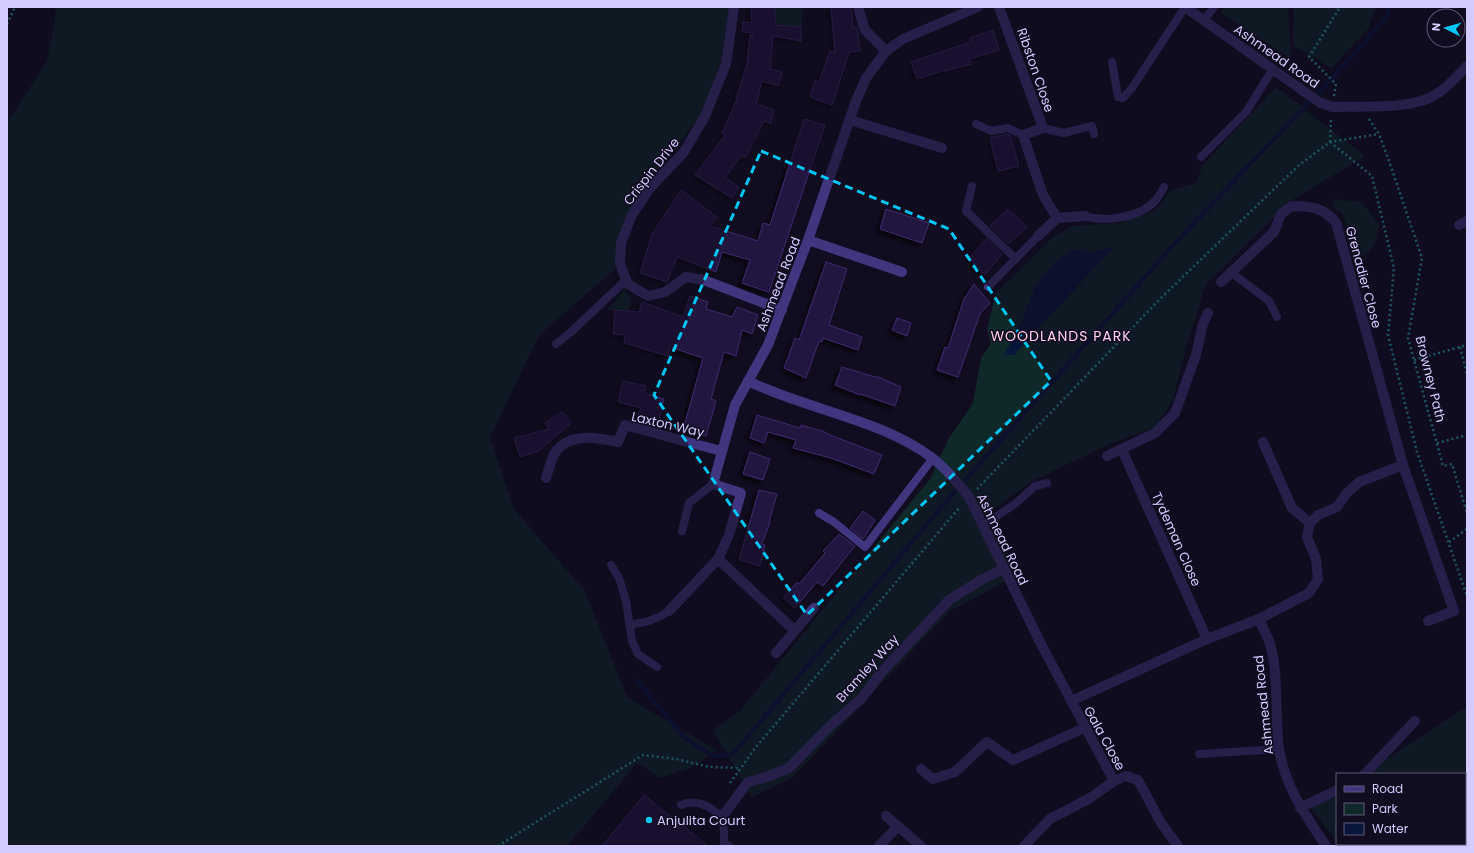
<svg xmlns="http://www.w3.org/2000/svg" width="1474" height="853" viewBox="0 0 1474 853" font-family="Poppins,sans-serif">
<style>
.green{fill:#0f2829}
.water{fill:#08163c}
.lines{fill:none;stroke-linecap:round;stroke-linejoin:round}
.stream{stroke:#08163c;stroke-width:4.5}
.building{fill:#241840;stroke:#3d296d;filter:url(#shadow)}
.path{stroke:#2baeb2;stroke-width:2.5;stroke-dasharray:2 3;stroke-linecap:butt}
.lane{stroke:#3f367f;stroke-width:8}
.street{stroke:#3f367f;stroke-width:10}
.marked{fill:none;stroke:#00c6f5;stroke-width:3;stroke-dasharray:8 5;stroke-linejoin:round}
.poi-dot{fill:#00c6f5;stroke:#110c1f;stroke-width:1.5}
.labels{text-anchor:middle;stroke-width:3;stroke-linejoin:round;paint-order:stroke}
.street-label{font-size:13px;fill:#d5caff;stroke:#110c1f}
.poi-label{font-size:13px;fill:#d5caff;stroke:#110c1f;text-anchor:start}
.neighbourhood-label{font-size:14px;letter-spacing:1px;fill:#ffcce8;stroke:#110c1f}
</style>
<defs>
<filter id="shadow"><feDropShadow dx="-3.5" dy="3.5" stdDeviation="2" flood-color="#0009"/></filter>
</defs>
<rect width="100%" height="100%" fill="#110c1f"/>
<g class="green">
<path d="M57,7h673l-10,57 -18,50 -66,85 -19,68 -78,68 -49,102 24,72 71,82 42,106 90,54 -27,17 -30,10 -23,-15 -70,83h-560v-723l40,-62z"/>
<path d="M774,7h29l-2,20 -25,-3z"/>
<path d="M1225,7h63l3,52 -70,-46z"/>
<path d="M1294,7h82l-8,22 -37,39 -38,-23z"/>
<path d="M1276,87l89,69 -76,46 -83,82 -20,63 -13,52 -18,29 -39,13 -84,40 -45,33 30,61 -67,36 -158,167 -40,19 -39,-67 26,-18 191,-233 19,-41 24,-35 8,-45 10,-15 -4,-13 9,-37 57,-56 20,-11 47,-3 36,-13 15,-20 24,-6 8,-19z"/>
<path d="M1334,199l27,3 18,22c-3,20 -5,27 -24,35l-6,-26 -7,-20 -10,-6z"/>
<path d="M624,290l8,9 -4,12 -21,-1z"/>
<path d="M1467,707v139h-126l-2,-2h126v-70h-101z"/>
<path d="M1337,791v51l-26,-34z"/>
</g>
<path class="water" d="M1114,247l-100,108h-10l17,-32 16,-40 23,-26 13,-7 19,2z"/>
<g class="lines">
<path class="stream" d="M637,681l47,56 29,19 20,-2 206,-244 236,-267 176,-185 35,-41 3,-10"/>
</g>
<g class="building">
<path d="M751,7h23l2,18 25,2v14l-28,-5 -3,33 12,3 -4,14 -16,-5 -6,23 18,6 -3,13 -7,-2 -18,36 -5,-2 -16,23 14,9 -7,11 -37,-23 31,-41 -4,-1 15,-34 -1,-1 11,-34 3,-29h3v-2l-11,-1 1,-10 9,1z"/>
<path d="M831,7h20l2,20h4l3,24 -11,1 -17,53 -22,-8 5,-16 4,1 11,-31 5,2z"/>
<path d="M993,30l6,20 -30,9 2,5 -26,7v-1l-28,9 -6,-17 60,-20 -1,-4z"/>
<path d="M804,119l21,6 -56,167 -27,-9 8,-23 -28,-8 -6,20 -39,-15 -10,25 -27,-9 12,-39 29,-44 36,27 -7,9 48,15 5,-18 7,2z"/>
<path d="M1007,134l3,1 9,31 -21,5 -8,-33z"/>
<path d="M886,209l43,14 -7,20 -42,-14z"/>
<path d="M1008,209l19,18 -19,17 -18,-18z"/>
<path d="M987,238l15,16 -17,21 -16,-17z"/>
<path d="M826,262l21,7 -18,56 33,12 -4,13 -35,-12 -1,4 -3,-1 -13,37 -22,-10 11,-30 4,2z"/>
<path d="M974,284l16,19 -10,11 -22,63 -21,-7 8,-23 3,1 16,-49z"/>
<path d="M690,296l18,6 -2,7 26,8 5,-10 21,8 -6,19 -10,-4 -6,26 -12,-4 -13,47 5,2 -10,35 -23,-6 20,-72 -33,-11 -2,9 -44,-13 1,-8 -12,-1 2,-24 24,2 3,-10 41,15z"/>
<path d="M897,318l14,5 -4,13 -15,-6z"/>
<path d="M842,367l33,10 1,-1 25,11 -6,19 -35,-12v1l-25,-10z"/>
<path d="M623,381l23,5 -2,7 20,6 -6,23 -20,-6 3,-8 -23,-6z"/>
<path d="M562,412l9,11 -32,28 -19,6 -6,-19 35,-9 -4,-6z"/>
<path d="M757,415l43,13 1,-3 24,7v1l57,22 -8,19 -43,-16 -38,-10 3,-8 -28,-8 -4,11 -14,-5z"/>
<path d="M750,452l20,7 -7,21 -20,-6z"/>
<path d="M759,490l18,4 -8,28h1l-8,22 3,1 -5,21 -21,-6z"/>
<path d="M863,511l12,9 -11,18h-2l-12,-10z"/>
<path d="M839,534l16,12 -32,40 -6,-4 -22,26 -12,-10 14,-16 2,2 26,-31 -2,-2z"/>
<path d="M644,795l64,51h-106z"/>
</g>
<g class="lines">
<g class="path">
<path d="M7,24l8,-17"/>
<path d="M1334,96l2,-12 -27,-27 31,-50"/>
<path d="M1369,119l10,15 10,27 33,97 -14,80 35,128 9,-2 15,49"/>
<path d="M1330,142l42,34 22,92 -6,67 29,117 50,144"/>
<path d="M1330,142l1,-23"/>
<path d="M1460,347l7,27"/>
<path d="M1414,360l53,-15"/>
<path d="M1437,443l30,-8"/>
<path d="M977,489l185,-192 136,-131 32,-24 49,-8"/>
<path d="M1449,542l18,-13"/>
<path d="M730,783l26,-36 204,-240"/>
<path d="M498,846l145,-91 33,4 34,8 29,1"/>
</g>
<g class="lane">
<path d="M1204,20l10,-13"/>
<path d="M1112,62l6,35 5,1 9,-10 53,-81"/>
<path d="M976,124l15,7 17,-3 15,7"/>
<path d="M1043,128l20,5 29,-7 2,8"/>
<path d="M1201,157l45,-45 27,-43"/>
<path d="M972,186l-6,25 50,48"/>
<path d="M1085,216c21,7 56,1 71,-16 3,-4 6,-9 8,-13"/>
<path d="M1232,273l37,28 8,16"/>
<path d="M988,287l50,-51"/>
<path d="M556,344l15,-12 55,-52"/>
<path d="M819,513l15,9 31,25 68,-89"/>
<path d="M984,525l32,-22 19,-17 12,-3"/>
<path d="M682,531l7,-28 24,-19"/>
<path d="M611,565l8,13 7,23 6,40 6,13 19,13"/>
<path d="M629,625c15,-2 27,-5 40,-14"/>
<path d="M1199,754l80,-5"/>
<path d="M681,805c13,-6 31,0 40,13 4,7 3,17 3,25l5,3"/>
</g>
<g class="street">
<path d="M734,7l-8,57 -21,52 -21,36 -34,36 -18,27 -11,28 -1,21 8,20 20,12 17,-4 21,-15 18,3 78,30"/>
<path d="M858,7l7,23 21,21"/>
<path d="M999,7l44,121 -20,7 20,60 14,23"/>
<path d="M1185,7l134,95 13,5c28,-1 79,3 103,-12 13,-7 22,-19 32,-29"/>
<path d="M850,120l92,28"/>
<path d="M1459,225l8,-4"/>
<path d="M1038,236l19,-18 28,-2"/>
<path d="M808,240l94,32"/>
<path d="M1221,282l53,-50 7,-18 11,-8c19,0 33,2 44,17l67,242 51,146 -26,10"/>
<path d="M748,381c57,28 132,38 183,76 15,11 27,26 38,40l72,147 73,137"/>
<path d="M1263,442l29,66 18,15"/>
<path d="M1122,450l85,189"/>
<path d="M1107,456l48,-23 20,-20 21,-58 7,-31 5,-11"/>
<path d="M546,478c3,-8 5,-20 10,-27 15,-19 42,-13 62,-9l7,-17 96,26"/>
<path d="M718,559l76,71"/>
<path d="M669,611l49,-52 11,-24 12,-42 -28,-9 22,-79 33,-60 40,-105 48,-139 10,-23 20,-27 17,-12 75,-32"/>
<path d="M1259,619c3,7 7,15 10,22 11,34 5,72 10,107 5,37 27,68 47,98"/>
<path d="M776,653l38,-45"/>
<path d="M1071,701l136,-62 52,-20 50,-26 9,-14 -2,-20 -9,-22 3,-14 8,-8 19,-8 9,-13 13,-12 44,-17"/>
<path d="M921,769l12,10 22,-7 32,-30 26,18 71,-32"/>
<path d="M1365,774l50,-53"/>
<path d="M1300,808l37,-18"/>
<path d="M886,816l35,30"/>
<path d="M721,818l27,-36 19,-5 22,-9 41,-42 32,-28 18,-24 69,-74 32,-20 22,-11"/>
<path d="M879,846l19,-20"/>
<path d="M1024,846l26,-27 40,-21 24,-17 12,-5 12,4 23,43 17,23"/>
</g>
</g>
<path d="M0 0H1474V853H0ZM761,151l188,78 102,152 -244,234 -153,-220z" fill="#110c1f" fill-opacity=".55" fill-rule="evenodd"/>
<path class="marked" d="M761,151l188,78 102,152 -244,234 -153,-220z"/>
<circle class="poi-dot" cx="649" cy="820" r="4"/>
<g class="labels">
<g class="street-label">
<text transform="translate(1277 56) rotate(35)" y="5">Ashmead Road</text>
<text transform="translate(1036 70) rotate(71)" y="5">Ribston Close</text>
<text transform="translate(651 171) rotate(-52)" y="5">Crispin Drive</text>
<text transform="translate(1364 277) rotate(75)" y="5">Grenadier Close</text>
<text transform="translate(778 284) rotate(-69)" y="5">Ashmead Road</text>
<text transform="translate(1431 379) rotate(76)" y="5">Browney Path</text>
<text transform="translate(668 424) rotate(13)" y="5">Laxton Way</text>
<text transform="translate(1003 539) rotate(64)" y="5">Ashmead Road</text>
<text transform="translate(1177 539) rotate(66)" y="5">Tydeman Close</text>
<text transform="translate(867 668) rotate(-48)" y="5">Bramley Way</text>
<text transform="translate(1263 705) rotate(-96)" y="5">Ashmead Road</text>
<text transform="translate(1105 738) rotate(61)" y="5">Gala Close</text>
</g>
<g class="poi-label">
<text x="657" y="825">Anjulita Court</text>
</g>
<g class="neighbourhood-label">
<text x="1061" y="341">WOODLANDS PARK</text>
</g>
</g>
<rect width="1474" height="853" fill="none" stroke="#d5caff" stroke-width="16"/>
<rect x="1336" y="773" width="130" height="72" fill="#110c1f" stroke="#5f5879"/>
<rect x="1344" y="786" width="20" height="6" fill="#3f367f" stroke="#5f5879"/>
<text x="1372" y="793" font-size="12" fill="#d5caff">Road</text>
<rect x="1344" y="803" width="20" height="12" fill="#0f2829" stroke="#5f5879"/>
<text x="1372" y="813" font-size="12" fill="#d5caff">Park</text>
<rect x="1344" y="823" width="20" height="12" fill="#08163c" stroke="#5f5879"/>
<text x="1372" y="833" font-size="12" fill="#d5caff">Water</text>
<g transform="translate(1446 28) rotate(276)"><circle r="19" fill="#110c1f" stroke="#5f5879"/>
<path d="M0-3L7 15L0 10L-7 15Z" fill="#00c6f5"/>
<text y="-6" font-size="11" font-weight="bold" text-anchor="middle" fill="#d5caff">N</text>
</g>
</svg>
